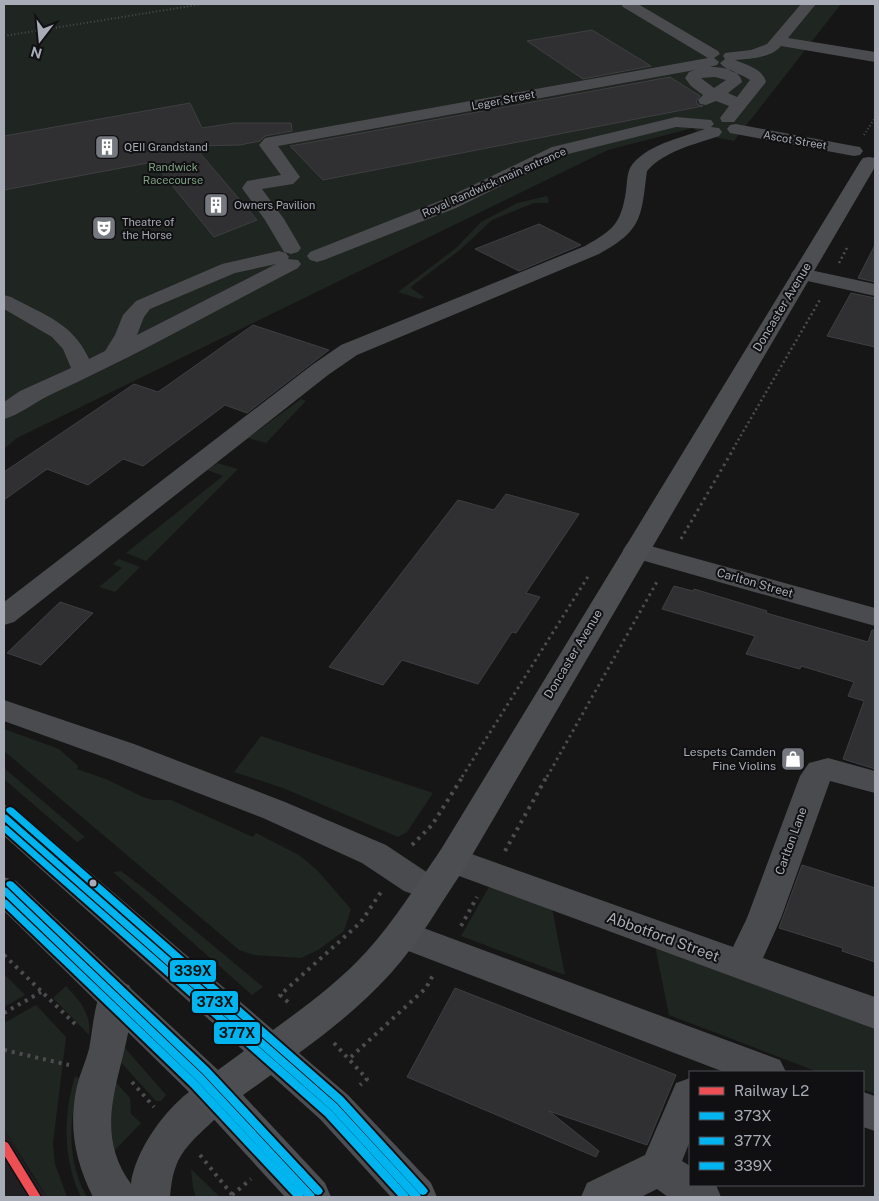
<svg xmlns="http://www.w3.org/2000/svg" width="879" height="1201" viewBox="0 0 879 1201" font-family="'Public Sans',sans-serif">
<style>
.built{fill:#202022}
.green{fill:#1f2520}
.building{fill:#303032;stroke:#3e3f42}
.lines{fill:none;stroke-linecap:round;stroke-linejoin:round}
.path-far3{stroke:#4c4d50;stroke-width:2;stroke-dasharray:1 2.5;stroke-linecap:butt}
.path-far2{stroke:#4c4d50;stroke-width:2.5;stroke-dasharray:2 3;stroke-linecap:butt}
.path-far1{stroke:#4c4d50;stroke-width:3;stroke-dasharray:2.5 4;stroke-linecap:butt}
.path{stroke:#4c4d50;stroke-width:4;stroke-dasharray:3 5;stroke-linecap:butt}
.minor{fill:#4a4b4f;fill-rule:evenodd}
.major{fill:#4d4e51;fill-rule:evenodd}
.bus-1-casing{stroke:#101012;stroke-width:4}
.bus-2-casing{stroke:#101012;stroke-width:4}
.bus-3-casing{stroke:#101012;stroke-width:4}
.bus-1{fill:#00b5ef;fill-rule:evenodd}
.bus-2{fill:#00b5ef;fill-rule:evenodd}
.bus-3{fill:#00b5ef;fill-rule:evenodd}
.rail-1-casing{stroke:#101012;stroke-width:3}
.rail-1{fill:#ee4f54;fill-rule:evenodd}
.bus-dot{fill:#a8acb6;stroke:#101012;stroke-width:2}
.labels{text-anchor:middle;stroke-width:4;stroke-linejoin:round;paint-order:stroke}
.far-street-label{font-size:11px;fill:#a8acb6;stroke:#101012}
.far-poi-label{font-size:11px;fill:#a8acb6;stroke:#101012;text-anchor:start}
.far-park-label{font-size:11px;fill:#80a083;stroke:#101012}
.street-label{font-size:12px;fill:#a8acb6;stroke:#101012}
.poi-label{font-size:12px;fill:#a8acb6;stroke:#101012;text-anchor:end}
.near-street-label{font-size:15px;fill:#a8acb6;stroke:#101012}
.line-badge{stroke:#101012;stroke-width:2}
.pale-badge-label{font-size:14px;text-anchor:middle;font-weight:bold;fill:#111}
</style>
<rect width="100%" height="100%" fill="#161616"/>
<path class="built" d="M4,1129l26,44 17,24h-43z"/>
<g class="green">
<path d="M4,4h837l-107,137 -35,-7 -6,-6 -85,22 -591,288 -13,11z"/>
<path d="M547,196l2,4 -1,3h-14l-42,17 -32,30 -48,36 -1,2 13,9 -4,2 -22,-7 58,-44 25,-26 36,-19z"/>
<path d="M301,399l5,2 -40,42 -18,-5z"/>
<path d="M217,463l21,6 -92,92 -20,-8 97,-77 -16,-6z"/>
<path d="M119,559l21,8 -25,25 -16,-5 23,-19 -9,-4z"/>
<path d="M4,729l55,20 19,17 -1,3 31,11 35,17 10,3h18l82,37 3,-4 43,22 18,15 34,39 -7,22 -26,19 -17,8 -47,-3 -15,-5 -235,-199z"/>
<path d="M261,736l172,57 -26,39 -9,5 -115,-49 -49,-16z"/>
<path d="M4,768l81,69 -8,5 -73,-63z"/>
<path d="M121,871l29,22 113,94 -11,8 -139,-123z"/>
<path d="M489,887l63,21 13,67 -104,-39z"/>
<path d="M655,946l220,82v66l-12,-5v-17h-45l-149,-57z"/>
<path d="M4,974l21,21 -21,12z"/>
<path d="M66,986c13,14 26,28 23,49l-36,-37z"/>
<path d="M36,1005l30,32 -13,106 2,21 12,33h-20l-43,-68v-106z"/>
<path d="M120,1048h5l41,47 -5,6h-5l-39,-43z"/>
<path d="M75,1076l5,3c-11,39 -14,81 7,118h-6c-18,-37 -18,-81 -6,-121z"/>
<path d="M113,1079l17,19 1,16 10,9 -27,28 -10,-37z"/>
<path d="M191,1169l29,28h-24l-3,-9z"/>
</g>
<g class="building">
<path d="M592,30l59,36 -68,13 -56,-38z"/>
<path d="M670,77l30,19 -4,5 2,4 5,1 -380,74 -33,-34z"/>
<path d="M190,103l12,25 32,-5h57l1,8 -27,5 -5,5 -20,4 -46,1 63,74 -43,17 -61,-75 -149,28v-54z"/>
<path d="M539,224l42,21 -62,26 -44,-22z"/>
<path d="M875,245v37l-17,-4z"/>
<path d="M851,293l24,5v49l-48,-11z"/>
<path d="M253,325l76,25 -82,63 -22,-8 -82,61 -20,-7 -35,26 -41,-16 -43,31v-28l130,-88 24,8z"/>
<path d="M506,494l73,20 -53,79 14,4 -24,36 -4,-1 -34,52 -76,-24 -19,25 -54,-18 129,-167 36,10z"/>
<path d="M674,586l19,5 1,-2 73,22 -1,2 102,29 4,-12h3v139l-32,-10 21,-58 -16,-5 6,-14 -53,-16 -1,3 -54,-15 9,-18 -93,-27z"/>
<path d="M60,602l33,11 -52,52 -34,-12z"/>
<path d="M802,865l73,23v74l-33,-11 1,-3 -64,-20z"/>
<path d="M455,988l221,87 -29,70 -98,-34 50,40 -3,6 -189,-80z"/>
</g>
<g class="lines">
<g class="path-far3">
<path d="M4,36l199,-32"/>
<path d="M864,135l11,-17"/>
</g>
<g class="path-far2">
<path d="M839,263l9,-17"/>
<path d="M733,449l88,-151"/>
</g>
<g class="path-far1">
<path d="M681,539l53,-91"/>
<path d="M462,777l127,-202"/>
<path d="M547,777l111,-197"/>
</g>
<g class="path">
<path d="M412,845l20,-20 31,-49"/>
<path d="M505,851l42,-75"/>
<path d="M461,926l16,-29"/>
<path d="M4,955l73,71"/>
<path d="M288,1002l-8,-7 81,-73 20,-30"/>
<path d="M4,1013l37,-21"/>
<path d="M334,1043l33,36 -7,6"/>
<path d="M4,1050l65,15"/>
<path d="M351,1057l75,-69 7,-13"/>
<path d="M132,1082l22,25"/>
<path d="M200,1155l34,42"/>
<path d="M232,1195l19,-16"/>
</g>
<g class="minor">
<path d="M621,4h17l80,47 2,3 -6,4 5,4 -2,3 -7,2c11,0 30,2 32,15l-14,11 9,4 13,-17c-9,-7 -23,-8 -30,-17l5,-4 -2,-3 2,-3 26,-3 16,-6 34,-40h15l-28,34 87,14v10l-94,-16c-10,12 -31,13 -46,14 12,5 28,9 31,22l-32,40h-12l-2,-4 9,-12 -13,-5 -10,4 -6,-1 -2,-4 5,-5 -12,-9 -6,-8 4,-6 6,-2 -417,76 22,31 -7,7 -31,5 22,30 17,29 -3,4 -7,2 -7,-2 -19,-32 -23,-32 5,-7 34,-6 -22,-30 6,-7 443,-80 -85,-51zM715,77l11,3 -12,8 -13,-10z"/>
<path d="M676,117l35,3 3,4 -3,3 8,1 3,4 -3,4c-23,8 -55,15 -72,35 -6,46 -4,59 -48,83l-242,101 -29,20 -314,247 -10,3v-23l308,-237 29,-20 244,-99c28,-16 36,-22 41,-55 1,-7 1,-17 4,-23 14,-23 51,-30 75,-39l-29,-2 -112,28 -108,53 -132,52 -7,2 -7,-2 -3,-4 3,-4 132,-52 110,-53z"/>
<path d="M736,124l118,22 6,1 3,4 -3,4 -6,1 -124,-23 -3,-4 3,-4z"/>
<path d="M279,251l7,2 3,4 -1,2 10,1 3,4 -3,4c-81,42 -161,87 -244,125 -16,7 -36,23 -50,26v-17l16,-11 51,-23 -8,-19 -11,-12 -48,-28v-14l7,2c33,18 62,26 78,62l16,-8 10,-16 8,-20 13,-14 86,-37zM276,264l-139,71 7,-18 6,-8 85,-36z"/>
<path d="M801,268l74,16v12l-81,-18 -3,-4 3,-4z"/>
<path d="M636,542l239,66v18l-248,-70 -4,-6 4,-6z"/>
<path d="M4,700l130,44 151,58 101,43 42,28 16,6 5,9 -5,9 -12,4 -28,-10 -42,-28 -99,-45 -151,-58 -108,-39z"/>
<path d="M828,758l47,13v22l-45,-12 -49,137 -18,40 112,39v32l-435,-160 -5,-9 5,-9 12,-4 281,100 14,-29 53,-142 9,-13z"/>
<path d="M402,920l378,140 6,12h-62l-334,-128 -5,-10 5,-10z"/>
<path d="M116,981l13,4c7,14 3,22 1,37 -9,58 -38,108 1,162 5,-40 47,-94 85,-108l14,5 5,12c-13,28 -48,43 -59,73 -4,10 -5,21 -6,31h-77c-18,-36 -25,-71 -16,-111 3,-13 9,-25 12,-37 4,-21 5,-44 14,-64z"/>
<path d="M690,1078v63l-8,20 8,5v19h26l5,12h-53l-11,-8 -16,8h-60l6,-14 58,-28 31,-72z"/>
<path d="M863,1092l12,4v35l-12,-4z"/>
</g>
<path class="major" d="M869,157l6,1v9l-411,702c-24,35 -44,72 -73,104 -27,30 -59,56 -92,80l49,42 83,88 6,14h-46l-71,-78 -49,-44 -28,20 82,88 6,14h-46l-99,-108 -182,-178v-34l12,4 202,189 26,-19 -240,-215v-31l11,3 258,222c33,-24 67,-49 94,-79 28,-31 50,-67 73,-100l420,-689 3,-4z"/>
<defs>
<g id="bus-1">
<path d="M4,814l3,1 330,289 83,90 1,3h-10l-80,-87 -327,-289z"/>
<path d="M4,887l3,1 196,187 111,119 1,3h-10l-108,-116 -193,-186z"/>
</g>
<g id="bus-2">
<path d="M4,825l3,1 324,284 77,84 1,3h-10l-74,-81 -321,-284z"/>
<path d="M4,899l3,1 190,181 106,113 1,3h-10l-103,-110 -187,-180z"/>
</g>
<g id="bus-3">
<path d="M10,807l3,1 330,289 83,91 2,3 -2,3 -3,1 -3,-1 -83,-91 -330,-291 -1,-2 1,-2z"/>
<path d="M10,881l3,1 196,186 112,120 2,3 -2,3 -3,1 -3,-1 -112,-120 -196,-188 -1,-2 1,-2z"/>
</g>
</defs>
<use href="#bus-1" class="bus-1-casing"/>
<use href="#bus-2" class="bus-2-casing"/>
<use href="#bus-3" class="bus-3-casing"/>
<use href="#bus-1" class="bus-1"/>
<use href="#bus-2" class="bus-2"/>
<use href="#bus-3" class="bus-3"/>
<defs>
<path id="rail-1" d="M4,1141l4,2 33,54h-11l-26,-42z"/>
</defs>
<use href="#rail-1" class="rail-1-casing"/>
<use href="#rail-1" class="rail-1"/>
</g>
<defs>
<symbol id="building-square" viewBox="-11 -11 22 22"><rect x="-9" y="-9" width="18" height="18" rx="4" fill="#75787e" stroke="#101012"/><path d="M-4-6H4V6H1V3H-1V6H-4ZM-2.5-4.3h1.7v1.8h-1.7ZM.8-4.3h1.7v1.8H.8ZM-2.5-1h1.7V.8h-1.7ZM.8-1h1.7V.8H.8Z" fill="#fff"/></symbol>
<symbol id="theatre-square" viewBox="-11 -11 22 22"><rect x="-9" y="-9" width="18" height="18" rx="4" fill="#75787e" stroke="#101012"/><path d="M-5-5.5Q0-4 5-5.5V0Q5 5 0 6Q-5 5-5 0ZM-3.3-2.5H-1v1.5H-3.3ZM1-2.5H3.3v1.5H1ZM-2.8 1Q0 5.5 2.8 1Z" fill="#fff"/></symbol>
<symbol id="shop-square" viewBox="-11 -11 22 22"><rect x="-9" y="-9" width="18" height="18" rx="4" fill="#75787e" stroke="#101012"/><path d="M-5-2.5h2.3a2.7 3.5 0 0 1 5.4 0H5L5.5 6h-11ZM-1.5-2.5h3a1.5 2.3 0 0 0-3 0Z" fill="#fff"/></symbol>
</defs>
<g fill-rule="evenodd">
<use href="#building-square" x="93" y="133" width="28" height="28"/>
<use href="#building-square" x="202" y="191" width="28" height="28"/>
<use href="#theatre-square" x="90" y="214" width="28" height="28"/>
<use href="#shop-square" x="779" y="745" width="28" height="28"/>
</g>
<circle class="bus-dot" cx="93" cy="883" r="4.5"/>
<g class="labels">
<g class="far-street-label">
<text transform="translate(503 100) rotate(-11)" y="4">Leger Street</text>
<text transform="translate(795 140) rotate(10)" y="4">Ascot Street</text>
<text transform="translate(494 182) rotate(-24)" y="4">Royal Randwick main entrance</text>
</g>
<g class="far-poi-label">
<text x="124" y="151">QEII Grandstand</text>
<text x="234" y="209">Owners Pavilion</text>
<text x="122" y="226">Theatre of<tspan x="122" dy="13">the Horse</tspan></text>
</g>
<g class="far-park-label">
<text x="173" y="171">Randwick<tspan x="173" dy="13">Racecourse</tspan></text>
</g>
<g class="street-label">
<text transform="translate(782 307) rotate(-59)" y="4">Doncaster Avenue</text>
<text transform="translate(755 583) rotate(16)" y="4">Carlton Street</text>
<text transform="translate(573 654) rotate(-59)" y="4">Doncaster Avenue</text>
<text transform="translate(791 841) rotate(-70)" y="4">Carlton Lane</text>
</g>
<g class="poi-label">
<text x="776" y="756">Lespets Camden<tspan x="776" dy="14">Fine Violins</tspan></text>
</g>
<g class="near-street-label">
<text transform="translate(663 937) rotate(20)" y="5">Abbotford Street</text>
</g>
</g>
<g class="line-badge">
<rect x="169" y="959" width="48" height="24" rx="5" fill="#00b5ef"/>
<rect x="191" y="990" width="48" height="24" rx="5" fill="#00b5ef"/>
<rect x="213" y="1021" width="48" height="24" rx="5" fill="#00b5ef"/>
</g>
<g class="pale-badge-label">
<text x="193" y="976">339X</text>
<text x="215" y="1007">373X</text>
<text x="237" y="1038">377X</text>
</g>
<rect width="879" height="1201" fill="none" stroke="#a8acb6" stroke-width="10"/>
<rect x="689" y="1071" width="175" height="115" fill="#101012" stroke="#4d4e54"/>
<rect x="699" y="1087" width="25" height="8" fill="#ee4f54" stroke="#4d4e54"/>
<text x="734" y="1096" font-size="15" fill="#a8acb6">Railway L2</text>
<rect x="699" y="1112" width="25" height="8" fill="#00b5ef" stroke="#4d4e54"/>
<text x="734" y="1121" font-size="15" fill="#a8acb6">373X</text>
<rect x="699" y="1137" width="25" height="8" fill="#00b5ef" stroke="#4d4e54"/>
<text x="734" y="1146" font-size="15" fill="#a8acb6">377X</text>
<rect x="699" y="1162" width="25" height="8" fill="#00b5ef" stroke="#4d4e54"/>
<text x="734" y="1171" font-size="15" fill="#a8acb6">339X</text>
<g transform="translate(40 40) rotate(196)" stroke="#101012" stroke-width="4" paint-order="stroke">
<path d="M0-4L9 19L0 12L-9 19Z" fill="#a8acb6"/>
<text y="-8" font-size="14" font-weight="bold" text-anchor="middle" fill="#a8acb6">N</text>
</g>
</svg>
